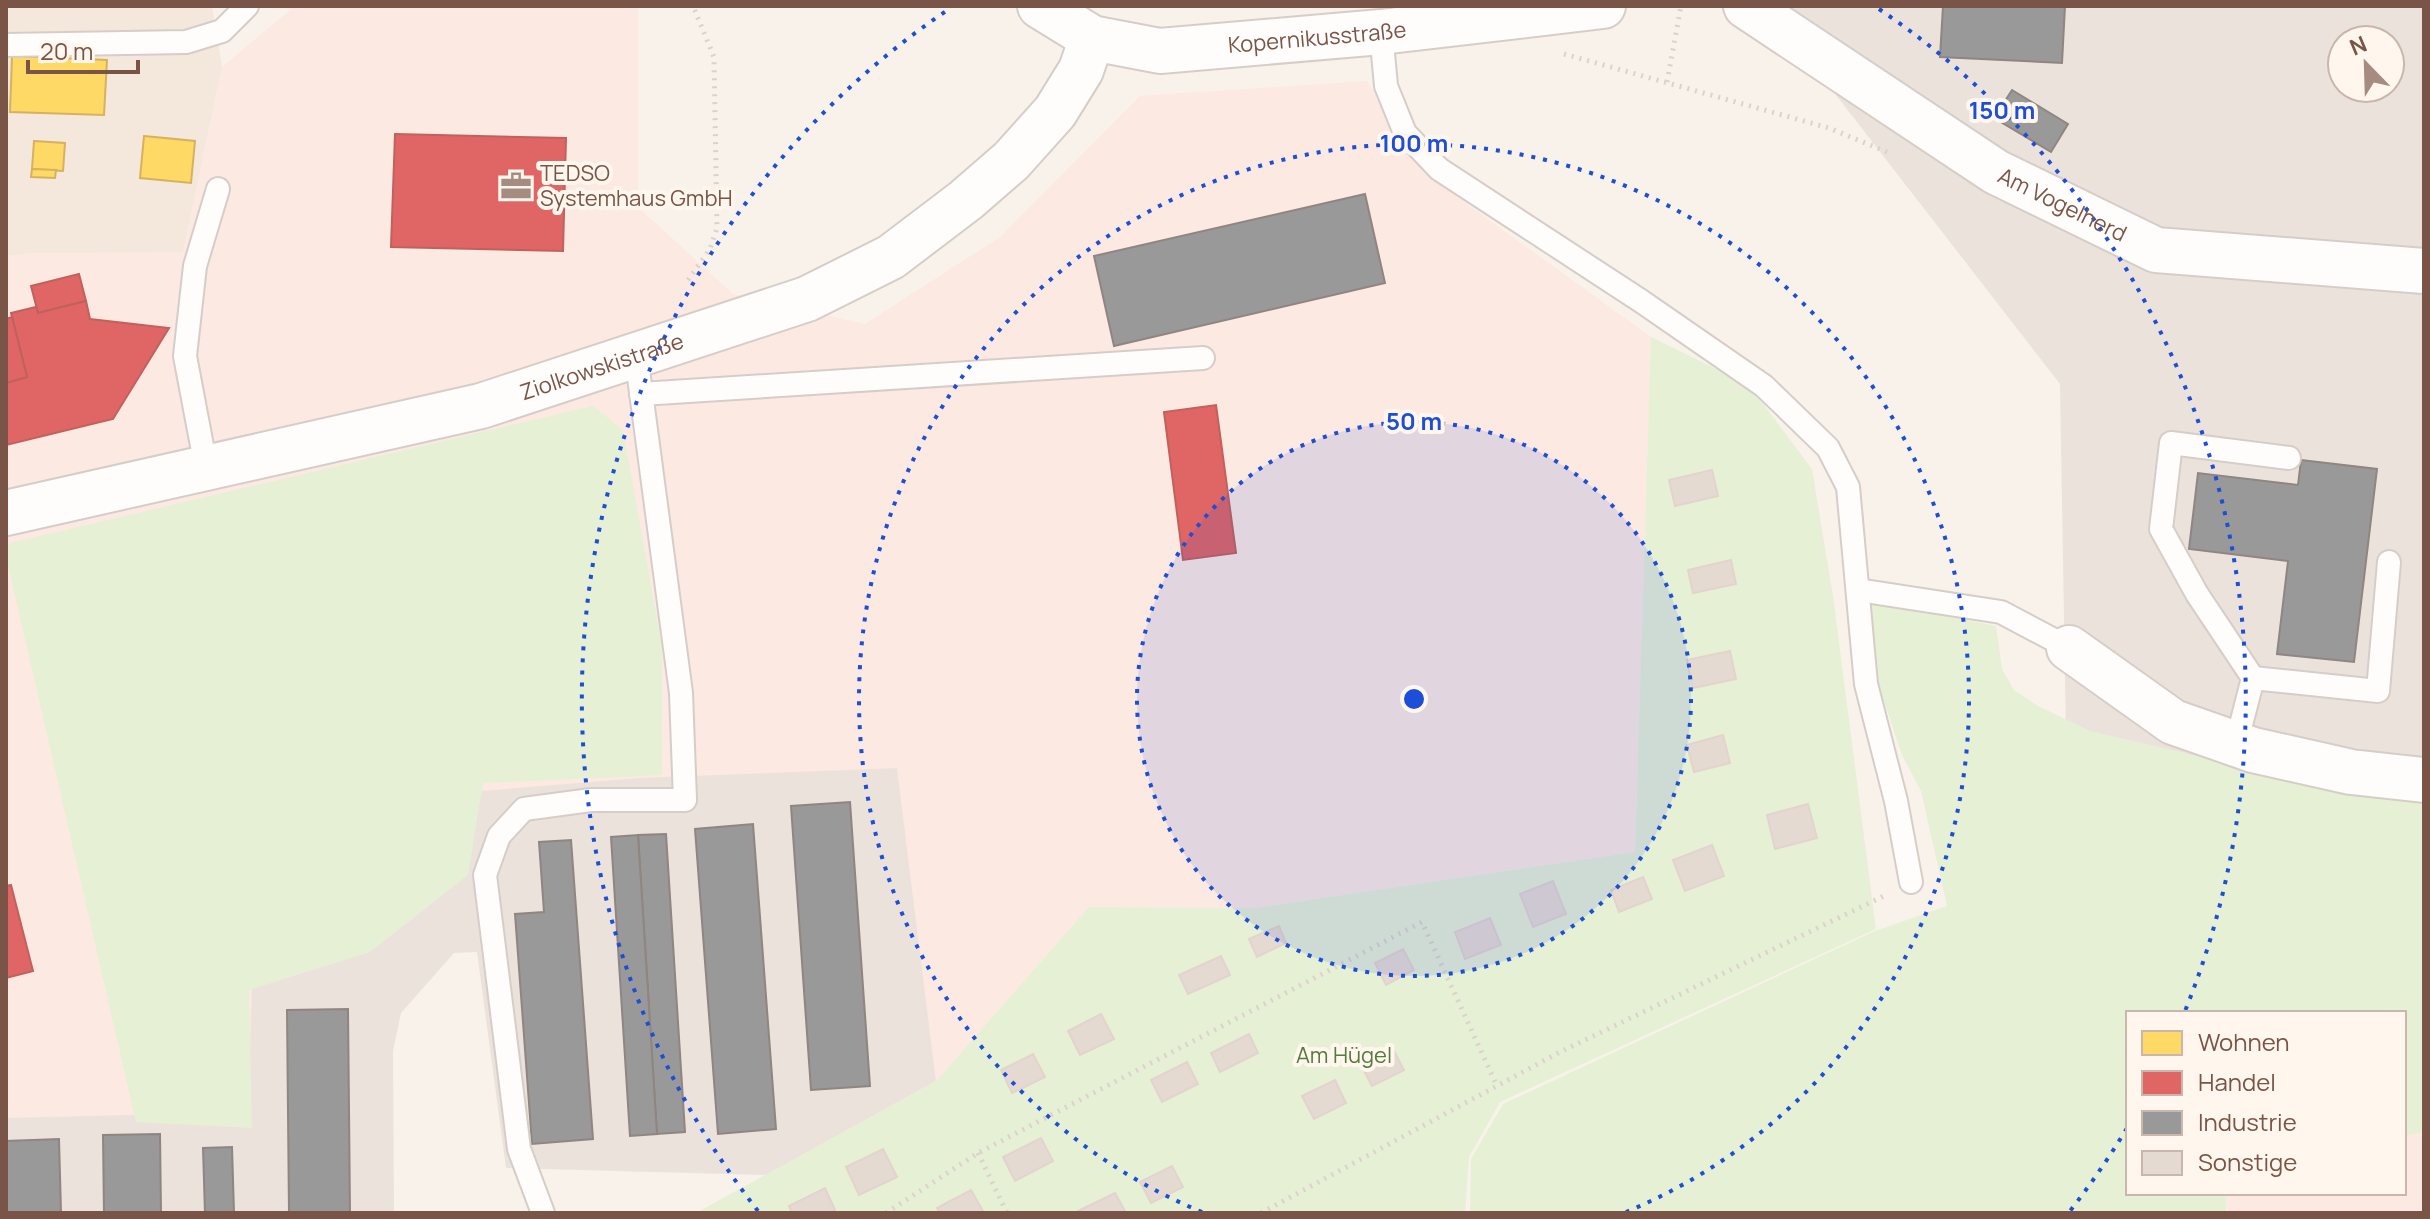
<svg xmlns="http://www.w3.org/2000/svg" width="2430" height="1219" viewBox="0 0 2430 1219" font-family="Manrope,sans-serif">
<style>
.residential{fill:#f4e7db}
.commercial{fill:#fce9e1}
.industrial{fill:#ebe2dc;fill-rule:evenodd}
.green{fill:#e6f0d4}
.homes{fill:#ffd966;stroke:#d7b15d;stroke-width:2}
.shops{fill:#e06666;stroke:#c1615d;stroke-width:2}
.industry{fill:#999;stroke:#908580;stroke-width:2}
.building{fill:#e5dad2;stroke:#e2d4cd;stroke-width:2}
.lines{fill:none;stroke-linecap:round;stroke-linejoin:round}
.service-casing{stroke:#d7cdc8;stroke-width:26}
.minor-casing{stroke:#d7cdc8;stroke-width:48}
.path{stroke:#dcd1cd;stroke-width:5;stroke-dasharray:2 6;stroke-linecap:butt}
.service{stroke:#fefdfc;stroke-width:22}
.minor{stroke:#fefdfc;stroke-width:44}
.ring{fill:none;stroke:#1d4ed8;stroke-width:4;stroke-dasharray:4 8}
.labels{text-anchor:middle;stroke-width:8;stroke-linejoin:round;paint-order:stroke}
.street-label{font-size:22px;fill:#7a5547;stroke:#fff7ed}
.poi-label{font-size:22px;fill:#7a5547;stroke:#fff7ed;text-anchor:start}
.park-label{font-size:22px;fill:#537b3c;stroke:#fff7ed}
.centre{fill:#1d4ed8;stroke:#fff7ed;stroke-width:4}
.ring-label{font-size:24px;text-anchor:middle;font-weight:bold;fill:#1d4ed8;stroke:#fff7ed;stroke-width:8;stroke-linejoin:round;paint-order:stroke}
</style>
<rect width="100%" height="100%" fill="#f8f2eb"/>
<path class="residential" d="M6,6h206l10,61 -39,186h-150l-27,3z"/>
<g class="commercial">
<path d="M295,6h343v201l95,87 132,30 135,-87 140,-141 227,-15 57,92 227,164 -16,515 -380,56 -166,-1 -153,174 -39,-313 -433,94 -215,250 -243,6v-862l27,-3 150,-1 39,-185z"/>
<path d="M2424,1132v81h-197v-20h177v-57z"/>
</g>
<g class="industrial">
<path d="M1767,6h657v815l-357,-27 -7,-410zM2342,40h48v48h-48z"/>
<path d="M897,768l39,313 -170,94 -260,-7 -29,-216 -23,1 -53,60 -8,38 1,162h-388v-95l242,-6 4,-126 212,-124 18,-71 158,-13z"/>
</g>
<g class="green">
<path d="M1651,337l98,48 63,84 21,127 43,333 -376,173 -31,55 -4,56h-769l240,-132 153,-174 166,1 380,-56z"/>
<path d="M593,406l30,24 39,217v128l-179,8 -15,92 -98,77 -121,38 3,138 -116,-6 -130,-566v-12z"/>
<path d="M1864,600l132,26 6,43 12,21 24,16 52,25 203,47 131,16v338l-20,4v-123h-276v180h99l-1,20h-756l1,-54 32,-55 372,-173 72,-25 -26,-115 -19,-36 -39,-117z"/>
</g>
<g class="homes">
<path d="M12,56l95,4 -3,55 -94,-3z"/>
<path d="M144,136l51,5 -4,42 -51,-5z"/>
<path d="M34,141l31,2 -2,28 -31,-2z"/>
<path d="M32,169l24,1 -1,8 -24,-1z"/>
</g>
<g class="shops">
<path d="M395,134l171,4 -3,113 -172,-4z"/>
<path d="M79,274l7,27 -48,12 -7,-27z"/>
<path d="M86,301l4,18 79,9 -56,91 -107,26v-62l21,-6 -16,-64 25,-6 2,6z"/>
<path d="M12,317l15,60 -21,6v-64z"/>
<path d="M1216,405l20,148 -53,7 -19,-148z"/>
<path d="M11,885l22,86 -27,7v-92z"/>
</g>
<g class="industry">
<path d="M1943,6h122l-3,57 -122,-6z"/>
<path d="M2012,90l56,34 -17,28 -57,-34z"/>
<path d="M1365,194l20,89 -271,63 -20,-90z"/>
<path d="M2301,460l76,9 -23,193 -77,-8 11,-93 -99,-12 9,-76 100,12z"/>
<path d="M850,802l20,284 -59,4 -20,-284z"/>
<path d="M753,824l23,305 -58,5 -23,-305z"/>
<path d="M666,834l19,298 -28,2 -19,-299z"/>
<path d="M638,835l19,299 -27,2 -19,-299z"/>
<path d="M571,840l22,299 -61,5 -17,-230 29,-2 -5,-70z"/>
<path d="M348,1009l2,204h-61l-2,-203z"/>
<path d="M160,1134l1,79h-57l-1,-78z"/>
<path d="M59,1139l2,74h-55v-72z"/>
<path d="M232,1147l2,66h-29l-2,-65z"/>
</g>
<g class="building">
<path d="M1712,470l6,26 -43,10 -6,-26z"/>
<path d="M1731,560l5,24 -43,9 -5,-23z"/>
<path d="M1730,651l6,28 -43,9 -6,-28z"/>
<path d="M1723,735l7,28 -36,9 -7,-27z"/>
<path d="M1808,804l9,34 -42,11 -8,-34z"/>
<path d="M1712,845l12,31 -39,15 -12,-31z"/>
<path d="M1643,877l9,22 -33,13 -8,-22z"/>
<path d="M1553,881l13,33 -33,13 -13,-33z"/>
<path d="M1490,918l11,27 -36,14 -10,-27z"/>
<path d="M1279,926l7,17 -29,14 -8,-18z"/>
<path d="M1403,949l11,21 -28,15 -11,-22z"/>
<path d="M1221,956l9,19 -42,19 -9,-19z"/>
<path d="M1101,1014l13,25 -34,16 -12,-24z"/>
<path d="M1249,1034l9,19 -38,19 -9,-19z"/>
<path d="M1394,1051l10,19 -32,16 -10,-19z"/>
<path d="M1033,1054l12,23 -33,16 -11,-23z"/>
<path d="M1187,1062l11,22 -36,18 -11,-22z"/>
<path d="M1335,1080l11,23 -32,16 -12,-23z"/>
<path d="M1041,1138l12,23 -38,20 -12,-24z"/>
<path d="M883,1149l14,28 -38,18 -13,-28z"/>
<path d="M1172,1166l11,21 -32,16 -11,-21z"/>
<path d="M825,1188l10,22 -6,3h-37l-3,-7z"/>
<path d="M971,1190l13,23h-44l-3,-5z"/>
<path d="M1115,1193l11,20h-47l-1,-2z"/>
</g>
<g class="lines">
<defs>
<g id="service">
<path d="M1381,32l5,54 19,47 34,36 202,132 123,85 64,62 20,39 18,197 30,117 15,81"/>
<path d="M6,45l180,-3 36,-11 25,-25"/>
<path d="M641,394l562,-36"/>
<path d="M206,467l-21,-111 10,-90 23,-77"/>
<path d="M1858,590l143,22 68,36"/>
<path d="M2253,678l-56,-84 -36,-65 10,-86 118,15"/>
<path d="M2236,744l17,-66 125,13 11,-129"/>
<path d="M543,1213l-24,-64 -34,-274 14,-39 25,-27 67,-9h94l-4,-107 -45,-338"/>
</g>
<g id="minor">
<path id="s1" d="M1040,6l52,32 68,13 221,-19 222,-26"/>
<path id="s2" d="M1746,6l250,166 160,78 268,21"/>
<path id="s3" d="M6,513l475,-107 326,-107 84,-42 75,-57 45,-39 44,-49 26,-42 11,-32"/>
<path d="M2069,648l104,74 80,28 98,22 73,8"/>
</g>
</defs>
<use href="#service" class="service-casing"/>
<use href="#minor" class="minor-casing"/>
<g class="path">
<path d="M1564,54l265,74 58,24"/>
<path d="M1667,82l14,-76"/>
<path d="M688,280l22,-31 7,-21 -3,-171 -21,-51"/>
<path d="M978,1153l29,60"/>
<path d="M886,1213l92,-60 444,-231 75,164"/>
<path d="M1261,1213l297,-160 330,-159"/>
</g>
<use href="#service" class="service"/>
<use href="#minor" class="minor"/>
</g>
<circle cx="1414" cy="699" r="277" fill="#1d4ed8" fill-opacity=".12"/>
<g class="ring">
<circle cx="1414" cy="699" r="277"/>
<path d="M1202 1212A555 555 0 1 1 1626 1212"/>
<path d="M2127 1128A832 832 0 0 1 2070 1211M758 1211A832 832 0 0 1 949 9M1879 9A832 832 0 0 1 2185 1011"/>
</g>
<defs>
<symbol id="office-bare" viewBox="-9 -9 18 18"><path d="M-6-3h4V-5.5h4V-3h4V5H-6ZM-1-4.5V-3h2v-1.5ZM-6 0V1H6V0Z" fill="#a68c80" stroke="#fff7ed" stroke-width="2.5" paint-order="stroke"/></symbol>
</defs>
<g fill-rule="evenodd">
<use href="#office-bare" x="494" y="164" width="44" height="44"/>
</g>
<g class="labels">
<g class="street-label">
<text dy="8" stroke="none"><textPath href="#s1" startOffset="288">Kopernikusstraße</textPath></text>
<text dy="8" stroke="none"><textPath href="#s2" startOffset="374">Am Vogelherd</textPath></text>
<text dy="8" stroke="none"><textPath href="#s3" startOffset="614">Ziolkowskistraße</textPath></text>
</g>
<g class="poi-label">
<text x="540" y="181">TEDSO<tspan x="540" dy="25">Systemhaus GmbH</tspan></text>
</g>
<g class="park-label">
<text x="1344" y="1063">Am Hügel</text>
</g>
</g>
<circle cx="1414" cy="699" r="12" class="centre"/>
<g class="ring-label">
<text x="2002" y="119">150 m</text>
<text x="1414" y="152">100 m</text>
<text x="1414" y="430">50 m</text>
</g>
<rect width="2430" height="1219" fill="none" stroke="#7a5547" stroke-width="16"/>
<rect x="2126" y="1011" width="280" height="184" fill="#fff7ed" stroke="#cab6ab" stroke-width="2"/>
<rect x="2142" y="1031" width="40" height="24" fill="#ffd966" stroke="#cab6ab" stroke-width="2"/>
<text x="2198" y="1051" font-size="24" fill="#7a5547">Wohnen</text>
<rect x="2142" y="1071" width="40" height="24" fill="#e06666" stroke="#cab6ab" stroke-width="2"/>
<text x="2198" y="1091" font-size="24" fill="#7a5547">Handel</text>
<rect x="2142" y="1111" width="40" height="24" fill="#999999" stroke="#cab6ab" stroke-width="2"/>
<text x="2198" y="1131" font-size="24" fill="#7a5547">Industrie</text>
<rect x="2142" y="1151" width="40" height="24" fill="#e5dad2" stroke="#cab6ab" stroke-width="2"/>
<text x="2198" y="1171" font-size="24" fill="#7a5547">Sonstige</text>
<g transform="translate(2366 64) rotate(337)"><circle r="38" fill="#fff7ed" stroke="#cab6ab" stroke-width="2"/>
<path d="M0-6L14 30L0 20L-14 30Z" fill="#a68c80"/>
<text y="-12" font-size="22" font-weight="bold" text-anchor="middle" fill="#7a5547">N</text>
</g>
<path d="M28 60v12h110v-12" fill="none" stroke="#7a5547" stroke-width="4"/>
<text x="40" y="60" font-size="24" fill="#7a5547" stroke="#fff7ed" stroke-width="6" paint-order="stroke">20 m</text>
</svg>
